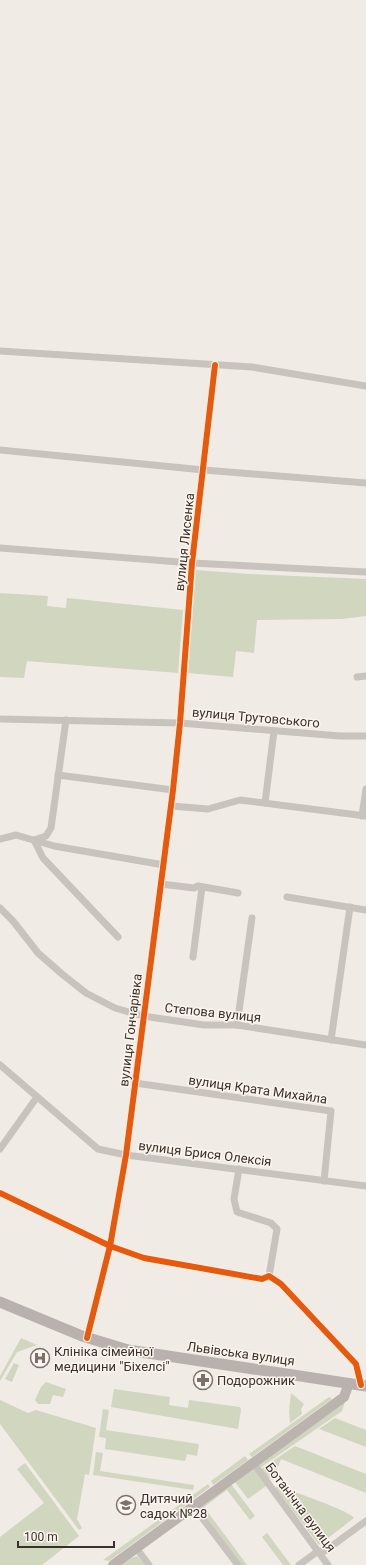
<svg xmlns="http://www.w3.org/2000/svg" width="366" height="1565" viewBox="0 0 366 1565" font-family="Roboto,sans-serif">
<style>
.green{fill:#d1d6bf}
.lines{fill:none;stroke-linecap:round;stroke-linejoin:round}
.street{stroke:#c9c3be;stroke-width:7}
.secondary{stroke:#bab3ae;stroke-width:10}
.primary{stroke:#b8b1ad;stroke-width:11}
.cycleway-casing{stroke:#fbf5ee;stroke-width:8}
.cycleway{stroke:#e8590c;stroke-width:6}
.labels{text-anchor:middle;stroke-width:3;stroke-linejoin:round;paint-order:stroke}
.street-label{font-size:13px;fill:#3b302b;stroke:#fbf5ee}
.poi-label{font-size:13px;fill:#3b302b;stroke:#fbf5ee;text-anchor:start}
</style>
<rect width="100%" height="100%" fill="#f0ebe5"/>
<g class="green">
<path d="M196,570l53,4 117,5v37l-24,3 -85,1 -3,33 -18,-2 -3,26 -45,-4z"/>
<path d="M0,593l48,3 -1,10 19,2 1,-10 116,12 -5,63 -151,-12 -3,17 -24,-1z"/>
<path d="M21,1338l16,7 -20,7 -17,29v-5z"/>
<path d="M14,1363l5,2 -7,17 -7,-3z"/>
<path d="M46,1382l20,7 -3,8 -10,-2 -3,9h-12l-3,-4 6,-13z"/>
<path d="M114,1389l56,8 -1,8 19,3 1,-8 51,7 1,3 -3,19 -127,-22z"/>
<path d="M291,1393l13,11 -3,5 1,5 -12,9 -1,-12z"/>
<path d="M329,1397l3,2 -80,58 -3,-3z"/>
<path d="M0,1400l28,13 8,-3 60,18 -7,47 -4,-1 -8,45 5,9 -3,2 -79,-106z"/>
<path d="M345,1402l-3,9 -82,57 -2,-3z"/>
<path d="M103,1409l6,1 -3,20 93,14 -2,12 -10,-2 -2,7 -80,-12 1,-11 -7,-1z"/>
<path d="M335,1418l31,12v17l-47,-18z"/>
<path d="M295,1446l71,28v19l-85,-34 -8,21 -6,-3 -6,-8z"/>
<path d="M96,1452l7,1 -3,18 94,14 -1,5 -100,-15z"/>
<path d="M245,1456l3,4 -35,25 -2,-4z"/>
<path d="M25,1463l54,73 -37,29h-42v-28l44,-34 -27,-34z"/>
<path d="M253,1468l13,18 -18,13 -13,-17z"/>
<path d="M208,1484l2,3 -101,74 -6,-1z"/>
<path d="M231,1484l24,32 -5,4 -23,-30 -23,17 43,58h-7l-42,-56z"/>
<path d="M275,1487h5c12,4 70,24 74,31l-35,27z"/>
<path d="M267,1533l24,32h-8l-21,-28z"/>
<path d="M137,1556l8,9h-24l10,-7z"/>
</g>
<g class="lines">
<g class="street">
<path d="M0,351l252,16 114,19"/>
<path d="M0,450l204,20 162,13"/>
<path d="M0,548l192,15 174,9"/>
<path d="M357,677l9,-1"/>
<path d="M0,719l180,4 160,13h26"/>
<path d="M58,775l115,15"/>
<path d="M265,803l9,-72"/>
<path d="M171,806l37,3 32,-9 126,16"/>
<path d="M362,816l4,-27"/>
<path d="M0,839l16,-4 38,11 110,19"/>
<path d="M34,840l12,-4 5,-8 15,-108"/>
<path d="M34,840l9,18 75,79"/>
<path d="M161,884l33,4 4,-2 40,7"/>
<path d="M287,897l79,13"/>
<path d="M0,908l13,13 25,32 24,21 24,19 29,15 28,8 61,9h33l129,20"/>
<path d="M193,957l9,-70"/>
<path d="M237,1025l15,-107"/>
<path d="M331,1040l19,-133"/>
<path d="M0,1065l98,84 28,6 240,31"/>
<path d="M135,1083l196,28 -7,70"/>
<path d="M0,1149l37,-52"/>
<path d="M239,1169l-5,30 3,13 34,11 6,6 -8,47"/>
<path d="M0,1193l110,53 34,12 118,21 7,-3 12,8 75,80 5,21"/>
<path d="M87,1338l23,-92 16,-91 47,-365 7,-67 12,-160 23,-198"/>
<path d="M254,1464l74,101"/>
<path d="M194,1507l44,58"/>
<path d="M137,1549l12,16"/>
<path d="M299,1565l19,-14h7l41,-30"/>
</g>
<path class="secondary" d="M113,1565l231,-168 5,-14"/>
<path class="primary" d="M0,1302l82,34 46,14 238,36"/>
<defs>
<g id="cycleway">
<path d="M0,1193l110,53 34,12 118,21 7,-3 12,8 75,80 5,21"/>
<path d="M87,1338l23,-92 16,-91 47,-365 7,-67 12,-160 23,-198"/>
</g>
</defs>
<use href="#cycleway" class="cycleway-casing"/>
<use href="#cycleway" class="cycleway"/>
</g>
<defs>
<symbol id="hospital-ring" viewBox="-11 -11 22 22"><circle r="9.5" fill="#fbf5ee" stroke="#7a716c" stroke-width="1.5"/><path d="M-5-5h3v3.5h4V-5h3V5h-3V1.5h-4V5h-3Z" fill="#7a716c"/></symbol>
<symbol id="pharmacy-ring" viewBox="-11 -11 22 22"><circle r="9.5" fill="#fbf5ee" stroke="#7a716c" stroke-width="1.5"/><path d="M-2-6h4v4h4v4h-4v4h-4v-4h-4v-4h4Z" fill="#7a716c"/></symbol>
<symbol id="school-ring" viewBox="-11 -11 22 22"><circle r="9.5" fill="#fbf5ee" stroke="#7a716c" stroke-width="1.5"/><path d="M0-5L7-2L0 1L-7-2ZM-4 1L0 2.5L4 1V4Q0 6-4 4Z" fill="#7a716c"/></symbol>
</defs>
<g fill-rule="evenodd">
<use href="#hospital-ring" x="29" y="1347" width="22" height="22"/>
<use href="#pharmacy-ring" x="192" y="1369" width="22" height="22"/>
<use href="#school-ring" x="115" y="1494" width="22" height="22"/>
</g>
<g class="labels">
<g class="street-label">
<text transform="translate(184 542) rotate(-84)" y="5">вулиця Лисенка</text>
<text transform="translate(256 717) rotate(5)" y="5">вулиця Трутовського</text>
<text transform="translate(213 1012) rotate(6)" y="5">Степова вулиця</text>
<text transform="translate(130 1030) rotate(-83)" y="5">вулиця Гончарівка</text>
<text transform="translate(258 1089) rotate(8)" y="5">вулиця Крата Михайла</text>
<text transform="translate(205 1153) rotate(7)" y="5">вулиця Брися Олексія</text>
<text transform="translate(241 1353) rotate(8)" y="5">Львівська вулиця</text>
<text transform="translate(301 1507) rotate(53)" y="5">Ботанічна вулиця</text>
</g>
<g class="poi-label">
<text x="54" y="1356">Клініка сімейної<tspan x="54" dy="15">медицини "Біхелсі"</tspan></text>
<text x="217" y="1385">Подорожник</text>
<text x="140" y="1503">Дитячий<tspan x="140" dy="15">садок №28</tspan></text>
</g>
</g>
<path d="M18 1541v6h96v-6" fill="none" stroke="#3b302b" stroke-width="2"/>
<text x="24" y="1541" font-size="12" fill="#3b302b" stroke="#fbf5ee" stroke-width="3" paint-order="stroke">100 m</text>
</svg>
